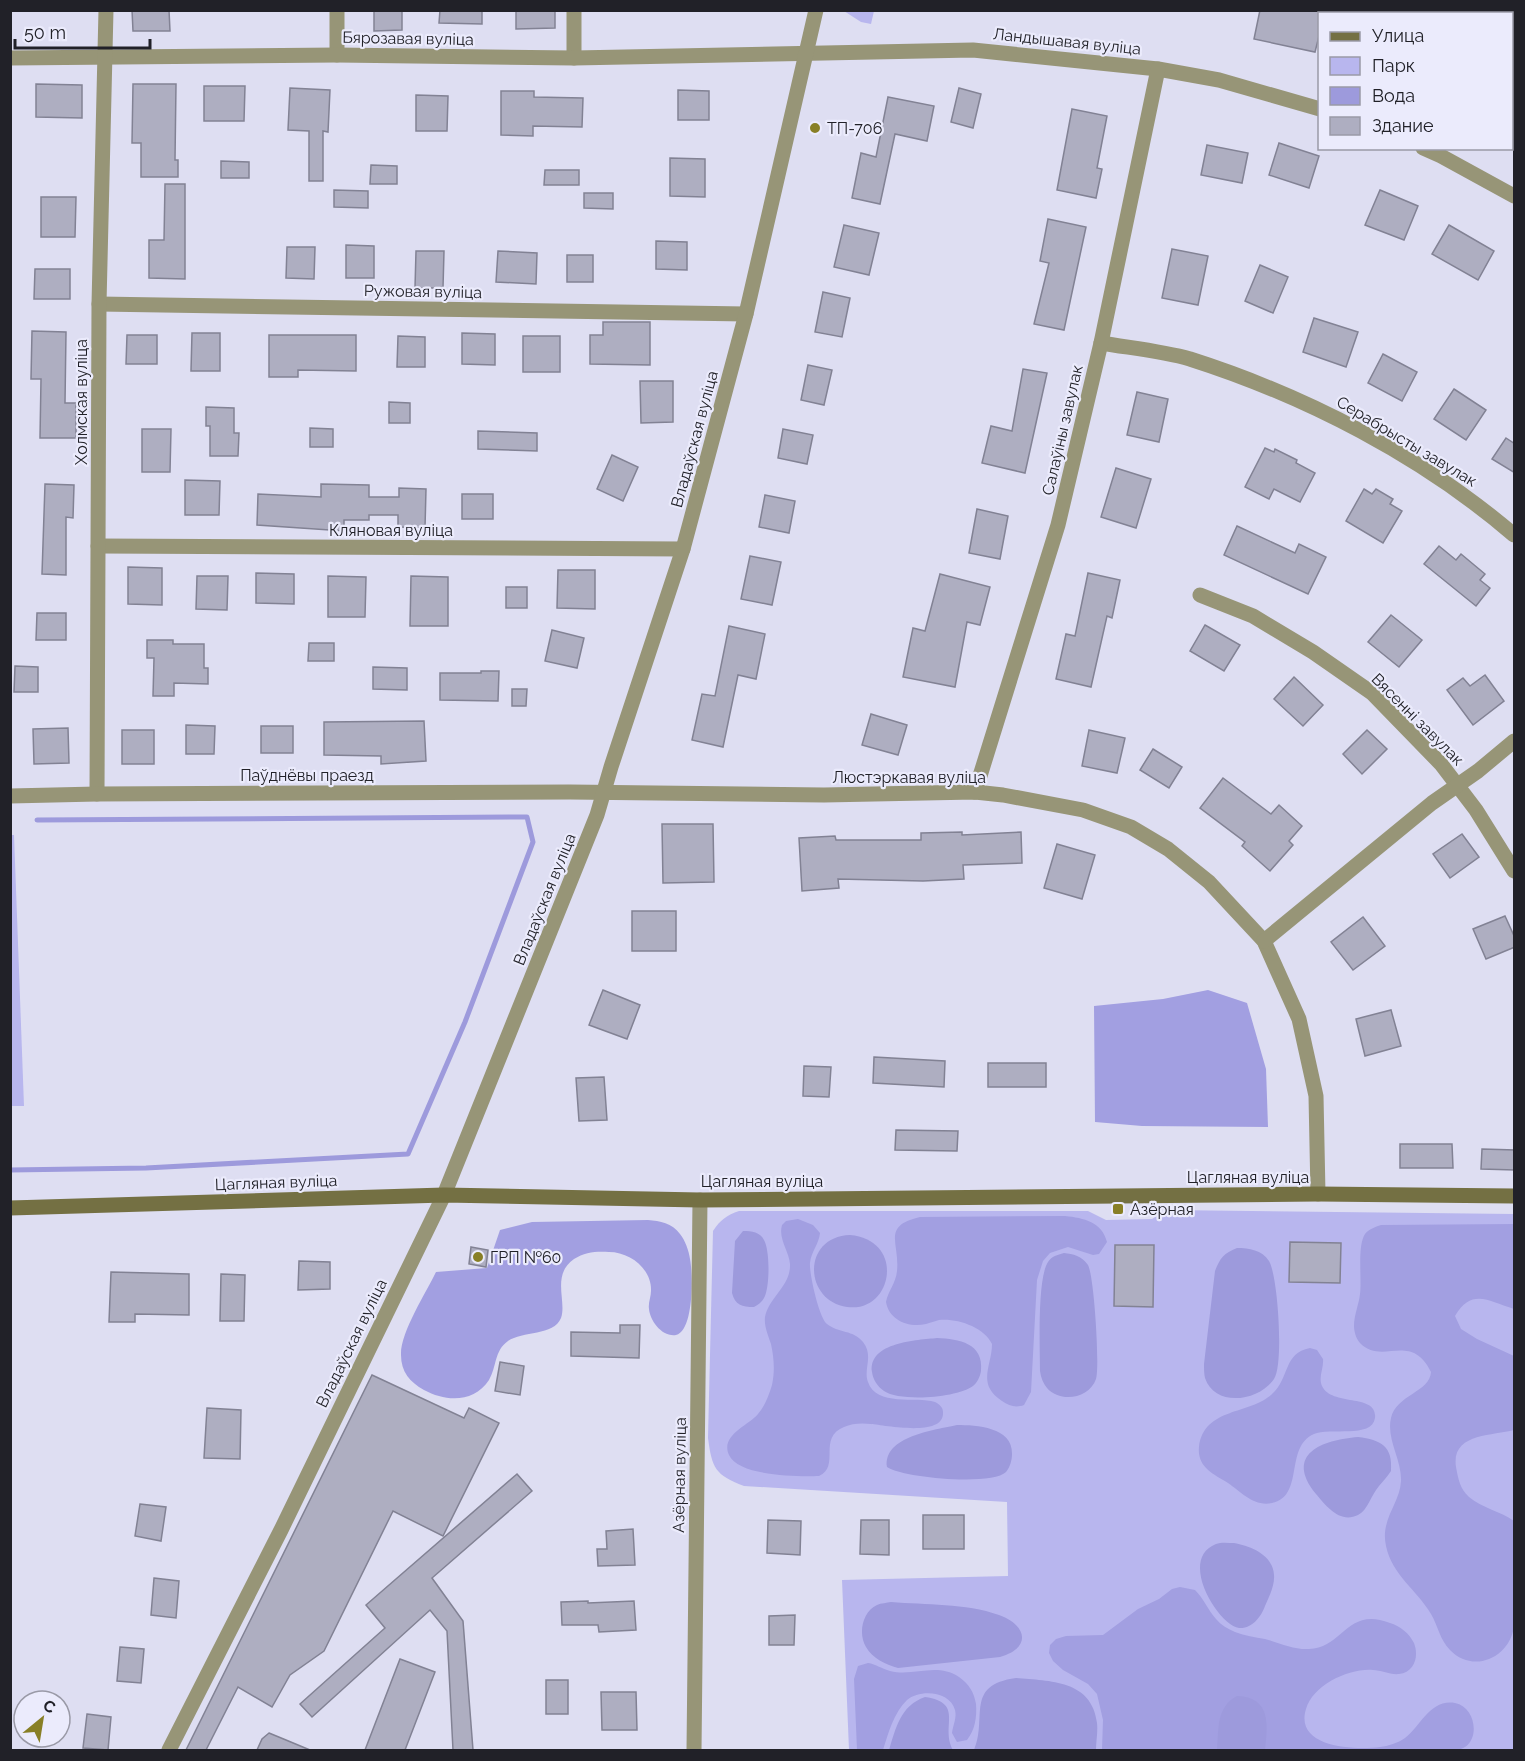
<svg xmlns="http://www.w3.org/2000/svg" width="1525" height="1761" viewBox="0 0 1525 1761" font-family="Raleway,sans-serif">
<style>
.green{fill:#b8b6ee}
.forest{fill:#a29fe1}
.water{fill:#9d9adc}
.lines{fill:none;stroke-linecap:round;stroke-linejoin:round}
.stream{stroke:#9d9adc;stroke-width:5}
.building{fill:#aeaec1;stroke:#828294;stroke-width:1.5}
.street{stroke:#979577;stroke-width:15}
.secondary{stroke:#747043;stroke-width:15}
.poi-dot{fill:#887f26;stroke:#ebebfc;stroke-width:2}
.labels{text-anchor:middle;stroke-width:4.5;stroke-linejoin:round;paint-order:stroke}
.street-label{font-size:16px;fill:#212128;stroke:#ebebfc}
.poi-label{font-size:16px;fill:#212128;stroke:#ebebfc;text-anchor:start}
</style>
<rect width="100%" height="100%" fill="#dedef2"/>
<g class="green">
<path d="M844,11h30l-3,13 -10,-2z"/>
<path d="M11,835h3l10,271h-13z"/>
<path d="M1167,1210l347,4v536h-665l-7,-170 166,-4 -1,-74 -263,-16c-29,-11 -32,-18 -36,-48l5,-207c7,-11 14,-16 26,-20h349l18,9 46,-1z"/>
</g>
<g class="forest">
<path d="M1462,11h52v28l-2,-1v-24l-46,-1z"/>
<path d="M1208,990l39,13 19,66 2,58 -126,-1 -47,-4 -1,-116 69,-7z"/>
<path d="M1065,1216c19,2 37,6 42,26l-8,12 -6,1 -25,-8 -18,6 -7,8 -6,19 -6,112 -7,13c-8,3 -15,1 -22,-4 -26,-17 -10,-35 -10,-57 -8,-17 -35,-26 -53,-24 -4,1 -9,3 -13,4 -18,4 -37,-4 -40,-22 2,-11 10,-19 11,-31 3,-28 -16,-45 23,-54z"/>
<path d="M798,1219l15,6 7,8c-1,11 -9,19 -10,30 -1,10 9,55 17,61 11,9 27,6 36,18 11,14 0,27 5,40 8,25 48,14 67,20 4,2 8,5 8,10 2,26 -59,13 -72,12 -8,-1 -19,-1 -27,3 -27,11 -3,39 -25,49 -21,1 -81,0 -90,-21 -9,-20 19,-29 29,-41 7,-8 11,-19 14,-29 3,-14 2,-27 -1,-41 -3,-9 -7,-18 -6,-27 4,-20 26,-31 25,-53 -1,-13 -12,-25 -8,-39l4,-4z"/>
<path d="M648,1220c12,1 24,3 32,14 5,6 9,17 10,25 3,15 4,72 -14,76 -14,2 -26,-14 -27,-26 -1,-6 2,-12 2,-18 1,-22 -21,-39 -42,-39 -12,-1 -24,0 -35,7 -23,16 -7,42 -13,59 -7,18 -39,13 -53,23 -14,10 -11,25 -19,39 -15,23 -43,22 -65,10 -14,-8 -23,-18 -23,-35 -1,-22 25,-62 35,-83l51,-4 13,-38 32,-8z"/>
<path d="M1514,1224v85c-24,-7 -42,-22 -59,7l6,13 16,10 37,17v74c-22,6 -63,3 -58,37 2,11 4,22 13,30 13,11 31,14 45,24 1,24 0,49 0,73 0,10 2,22 0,32 -4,32 -41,48 -64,24 -10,-10 -12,-24 -19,-36 -14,-24 -39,-39 -45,-68 -6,-27 14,-42 15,-65 1,-21 -15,-42 -10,-63 5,-23 39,-26 40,-46 -20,-41 -49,-6 -71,-29 -4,-4 -6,-12 -6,-17 0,-11 5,-22 6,-32 2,-15 -3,-48 5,-60 4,-5 10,-7 16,-9z"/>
<path d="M1310,1348l7,2 6,9c1,9 -5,18 -1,27 10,21 56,7 53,32 -3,21 -46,9 -61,16 -30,13 -9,62 -42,69 -18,4 -31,-11 -44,-20 -15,-9 -31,-16 -29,-36 5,-40 51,-32 73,-53 18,-16 11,-41 38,-46z"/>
<path d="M1180,1587l15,3c9,9 13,20 21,29 5,6 12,10 19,13 10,4 20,5 30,7 15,4 30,11 44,10 34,-1 38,-43 81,-26 10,3 19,10 24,20 5,13 1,29 -15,31 -9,1 -18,-4 -26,-4 -24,-2 -60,15 -67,39 -12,39 49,41 74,38 8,-1 18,-4 25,-9 16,-12 25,-39 50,-35 24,5 26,46 0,47h-353l1,-30 -6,-26 -9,-10 -25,-14 -10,-9 -4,-8 1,-8 6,-6 10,-3 37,-1 35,-26 21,-10 13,-10z"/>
<path d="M868,1663c8,1 14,6 22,8 24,6 46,-9 69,6 10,7 15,15 17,27 1,13 -1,26 -9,36l-10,2 -5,-9c1,-8 5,-15 3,-23 -5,-19 -35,-21 -48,-10 -13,12 -19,34 -24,50h-26l-3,-71 4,-13z"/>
</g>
<g class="water">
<path d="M743,1231c9,0 17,1 21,9 6,10 6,48 0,58 -2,4 -6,7 -10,9 -12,0 -19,-2 -22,-14l3,-52z"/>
<path d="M850,1235c56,5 43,78 -3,72 -43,-6 -46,-70 3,-72z"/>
<path d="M1237,1248c12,0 25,2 32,13 9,15 15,104 5,118 -15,22 -59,29 -69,-1 -1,-4 -1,-10 -1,-14l11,-93c5,-13 9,-18 22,-23z"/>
<path d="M1064,1253c9,1 18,3 24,12 6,10 12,102 8,114 -7,20 -36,24 -49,9 -4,-5 -6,-10 -7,-17 0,-23 -3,-92 8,-109 4,-6 9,-7 16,-9z"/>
<path d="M937,1338c22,1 47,5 44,33 -1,6 -4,12 -8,15 -16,12 -73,16 -89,5 -6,-4 -11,-11 -12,-19 -4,-30 46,-32 65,-34z"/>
<path d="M957,1425c19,0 56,2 55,29 0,6 -2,13 -6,18 -14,14 -103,6 -119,-5 -4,-31 48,-37 70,-42z"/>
<path d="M1358,1437c23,3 35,9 33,34 -4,6 -8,10 -12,15 -8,9 -11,24 -21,29 -18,9 -32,-9 -42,-21 -32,-40 6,-54 42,-57z"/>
<path d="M1234,1543c17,3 39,12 40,32 1,10 -5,22 -9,31 -4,11 -13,23 -26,22 -20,-2 -62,-69 -23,-84 5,-2 12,-1 18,-1z"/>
<path d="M891,1602c35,3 74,1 108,13 28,10 33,33 1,42l-102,11c-13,-4 -25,-9 -32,-21 -8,-13 -4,-35 11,-42 4,-2 10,-2 14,-3z"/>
<path d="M1016,1678c34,3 76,2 81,45 1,9 -1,18 -1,27h-122c14,-32 -10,-65 42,-72z"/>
<path d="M1237,1696c34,1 31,29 28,54h-48c2,-21 -1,-43 20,-54z"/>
<path d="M925,1697c40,6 15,29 28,53h-64c7,-22 11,-44 36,-53z"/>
</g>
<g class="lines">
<path class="stream" d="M10,1170l136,-2 262,-14 57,-132 68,-180 -6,-25 -490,3"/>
</g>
<g class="building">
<path d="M132,10h37l1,21h-37z"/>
<path d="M374,10h28v20l-28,1z"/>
<path d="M440,10h42v14l-43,-1z"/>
<path d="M516,10h39v18l-39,1z"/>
<path d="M1260,10h60v22l-5,20 -61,-13z"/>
<path d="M36,84l46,1v33l-46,-1z"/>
<path d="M133,84h43l-1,76h3v17h-37v-34h-9z"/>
<path d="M204,86h41l-1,35h-40z"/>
<path d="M290,88l40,2 -2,42 -5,-1v50h-14v-50l-21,-1z"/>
<path d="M959,88l22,6 -8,34 -22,-6z"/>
<path d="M678,90l31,1v29h-31z"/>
<path d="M501,91h33v6l49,1 -1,29 -49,-1v10l-32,-1z"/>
<path d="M416,95l32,1 -1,35h-31z"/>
<path d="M888,97l46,9 -7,35 -32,-7 -15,70 -28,-6 9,-45 15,4z"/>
<path d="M1072,109l35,7 -10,52 5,1 -6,29 -39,-8z"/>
<path d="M1279,143l40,13 -10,32 -40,-13z"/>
<path d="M1207,145l41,8 -6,30 -41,-8z"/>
<path d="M670,158l35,1v38l-35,-1z"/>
<path d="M221,161l28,1v16h-28z"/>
<path d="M371,165l26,1v18h-27z"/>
<path d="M545,170h34v15h-35z"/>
<path d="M165,184h20v95l-36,-1v-38h15z"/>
<path d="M334,190l34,1v17l-34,-1z"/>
<path d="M1380,190l38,16 -14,34 -39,-15z"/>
<path d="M584,193h29v16l-29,-1z"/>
<path d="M41,197h35l-1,40h-34z"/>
<path d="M1048,219l38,8 -22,103 -30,-6 15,-61 -9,-2z"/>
<path d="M844,225l35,8 -10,42 -35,-8z"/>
<path d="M1449,225l45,26 -16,29 -46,-26z"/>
<path d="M656,241l31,1v28l-31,-1z"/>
<path d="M346,245l28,1v32h-28z"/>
<path d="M287,247h28l-1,32 -28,-1z"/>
<path d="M1172,249l36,7 -10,49 -36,-7z"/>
<path d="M416,251h28l-1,37h-28z"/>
<path d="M498,251l39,2 -1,31 -40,-2z"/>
<rect x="567" y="255" width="26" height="27"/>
<path d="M1260,265l28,12 -15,36 -28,-12z"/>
<path d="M35,269h35v30h-36z"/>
<path d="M823,292l27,6 -8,39 -27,-5z"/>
<path d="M1314,318l44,14 -12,35 -43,-15z"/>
<path d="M603,322h47v43l-60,-1v-29h13z"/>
<path d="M32,331l34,1 -1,71h11v35h-36l1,-59h-10z"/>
<path d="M192,333h28v38h-29z"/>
<path d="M462,333l33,1v31l-33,-1z"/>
<path d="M127,335h30v29h-31z"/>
<path d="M269,335h87v36l-58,-1v7h-29z"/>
<path d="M398,336l27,1v30h-28z"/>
<rect x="523" y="336" width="37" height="36"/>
<path d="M1383,354l34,18 -15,29 -34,-18z"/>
<path d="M808,365l24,5 -8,35 -23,-5z"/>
<path d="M1023,369l24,4 -22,100 -43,-10 9,-37 21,5z"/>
<path d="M640,381h33v41l-32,1z"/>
<path d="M1454,389l32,21 -20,30 -32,-21z"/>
<path d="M1137,392l31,7 -9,43 -32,-7z"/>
<path d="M389,402l21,1v20h-21z"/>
<path d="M206,407l28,1v25h5l-1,23h-28v-30h-4z"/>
<path d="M310,428l23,1v18h-23z"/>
<path d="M142,429h29l-1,43h-28z"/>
<path d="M783,429l30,6 -6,29 -29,-6z"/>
<path d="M478,431l59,2v18l-59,-2z"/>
<path d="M1506,438l9,6v29l-23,-14z"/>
<path d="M1265,448l9,4 1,-3 22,11 -1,3 19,10 -15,29 -26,-13 -5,10 -24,-12z"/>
<path d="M612,455l26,12 -15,34 -26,-12z"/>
<path d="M1116,468l35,11 -15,49 -35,-11z"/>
<path d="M185,480l35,1 -1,34h-34z"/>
<path d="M45,484l29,1 -1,33 -7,-1v58l-24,-1z"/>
<path d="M321,484l48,1v12h30v-9l27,1 -1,39 -27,-1v-12h-29v5h-25v11l-87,-6 1,-31 63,3z"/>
<path d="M1364,489l8,5 4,-5 17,10 -3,5 12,7 -19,32 -37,-22z"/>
<rect x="462" y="494" width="31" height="25"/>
<path d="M765,495l30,6 -6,32 -30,-6z"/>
<path d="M977,509l31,7 -8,43 -31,-6z"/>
<path d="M1237,526l58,27 4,-9 27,13 -18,37 -84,-39z"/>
<path d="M1439,546l17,14 5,-6 24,20 -5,6 10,8 -14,18 -52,-42z"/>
<path d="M750,556l31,6 -9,43 -31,-6z"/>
<path d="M128,567l34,1v37l-34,-1z"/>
<path d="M558,570h37v39l-38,-1z"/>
<path d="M256,573l38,1v30l-38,-1z"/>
<path d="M1088,573l32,7 -8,38 -5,-2 -16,71 -35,-8 10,-45 9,2z"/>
<path d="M940,574l50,13 -10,38 -13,-3 -12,65 -52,-10 10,-49 12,3z"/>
<path d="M197,576h31l-1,34 -31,-1z"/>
<path d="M328,576l38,1 -1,40h-37z"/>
<path d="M411,576l37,1v49h-38z"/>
<rect x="506" y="587" width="21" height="21"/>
<path d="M37,613h29v27h-30z"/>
<path d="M1391,615l31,25 -23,27 -31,-25z"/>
<path d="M1205,625l35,20 -16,26 -34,-20z"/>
<path d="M729,626l36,8 -9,45 -18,-4 -15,72 -31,-7 10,-46 13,2z"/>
<path d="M552,630l32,8 -7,30 -32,-7z"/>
<path d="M147,640h26v4h31v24h4v16l-34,-1v13h-21l1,-38h-7z"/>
<path d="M309,643h25v18h-26z"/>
<path d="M15,666l23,1v25h-24z"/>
<path d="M373,667l34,1v22l-34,-1z"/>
<path d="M481,671h18l-1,30 -58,-1v-27h41z"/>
<path d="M1485,675l19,26 -31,24 -26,-35 16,-12 7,8z"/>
<path d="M1294,677l29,28 -20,21 -29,-27z"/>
<path d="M512,689h15l-1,17h-14z"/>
<path d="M871,714l36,11 -9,30 -36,-10z"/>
<path d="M424,721l2,40 -45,3v-8l-57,-1v-33z"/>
<path d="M186,725l29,1 -1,28h-28z"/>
<rect x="261" y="726" width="32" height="27"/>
<path d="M68,728l1,35 -35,1 -1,-35z"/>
<rect x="122" y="730" width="32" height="34"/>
<path d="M1089,730l36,8 -8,35 -35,-7z"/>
<path d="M1367,730l20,19 -25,25 -19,-20z"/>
<path d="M1153,749l29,18 -13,21 -29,-18z"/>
<path d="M1223,778l48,36 8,-9 23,21 -13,15 4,4 -23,26 -28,-25 3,-4 -45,-34z"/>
<path d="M662,824h51l1,58 -51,1z"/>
<path d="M962,832v3l59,-3 1,31 -59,2 1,14 -41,2 -85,-2 1,9 -37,3 -3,-53 36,-2 1,4h85v-7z"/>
<path d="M1462,834l17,23 -29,21 -17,-24z"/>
<path d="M1057,844l38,11 -13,44 -38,-11z"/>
<rect x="632" y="911" width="44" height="40"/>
<path d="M1505,916l10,22v9l-29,12 -13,-30z"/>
<path d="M1363,917l22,29 -32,24 -22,-28z"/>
<path d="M603,990l37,15 -13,34 -38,-14z"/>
<path d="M1391,1010l10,36 -36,10 -9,-37z"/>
<path d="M874,1057l71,4 -1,26 -71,-4z"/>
<rect x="988" y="1063" width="58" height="24"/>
<path d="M804,1066l27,1 -2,30 -26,-1z"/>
<path d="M604,1077l3,43 -28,1 -3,-43z"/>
<path d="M896,1130l62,1 -1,20 -62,-1z"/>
<path d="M1400,1144h52l1,24h-53z"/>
<path d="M1482,1149l33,1v20l-34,-1z"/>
<path d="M1290,1242l51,1 -1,40 -51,-1z"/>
<path d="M1115,1245h39l-1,62 -39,-1z"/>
<path d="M471,1247l17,3 -2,17 -17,-3z"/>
<path d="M299,1261l31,1v27l-32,1z"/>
<path d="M111,1272l78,2v41l-54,-1v8h-26z"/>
<path d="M221,1274l24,1 -1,46h-24z"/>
<path d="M620,1325h20l-1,33 -68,-2v-24l49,1z"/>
<path d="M500,1362l24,4 -4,29 -25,-4z"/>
<path d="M372,1375l92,43 5,-10 30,15 -56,113 -50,-25 -69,140 -34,24 -18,32 -34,-20 -32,63h-20z"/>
<path d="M207,1408l34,2 -1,49 -36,-1z"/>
<path d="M517,1474l15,17 -100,87 31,43 10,129h-20l-6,-119 -17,-21 -118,107 -12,-13 85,-76 -19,-23z"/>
<path d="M140,1504l26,3 -5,34 -26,-5z"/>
<rect x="923" y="1515" width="41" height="34"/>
<path d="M768,1520l33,1 -1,34 -33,-2z"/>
<path d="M861,1520h28v35l-29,-1z"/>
<path d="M633,1529l2,36 -37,1 -1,-17h10l-1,-18z"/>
<path d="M154,1578l25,3 -3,37 -25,-3z"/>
<path d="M588,1601v2l46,-2 2,29 -37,2 -1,-7h-36l-1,-23z"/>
<path d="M795,1615l-1,30h-25v-29z"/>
<path d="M120,1647l24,2 -3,34 -24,-2z"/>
<path d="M400,1659l35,13 -30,78h-40z"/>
<rect x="546" y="1680" width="22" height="34"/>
<path d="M601,1692h35l1,38h-35z"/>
<path d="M87,1714l24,3 -3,33 -25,-2z"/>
<path d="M269,1733l17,7 24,10h-53l5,-11z"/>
</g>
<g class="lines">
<g class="street">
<path d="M574,10v48"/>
<path d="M337,55v-45"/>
<path d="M10,58l327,-3 237,3 399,-8 185,19 61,11 101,29"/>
<path d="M1423,148l18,8 73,40"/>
<path d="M99,304l647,10"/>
<path d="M1101,343c29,5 61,8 89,16 116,37 232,97 324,176"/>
<path d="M98,546l585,3"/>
<path d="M1200,595l53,21 60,36 59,41 69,71 35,46 38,61"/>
<path d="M975,792l83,-267 43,-182 57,-274"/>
<path d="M97,794l2,-490 7,-294"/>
<path d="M10,796l87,-2 473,-2 254,3 151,-3 28,3 80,15 48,17 37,22 41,33 55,59 35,78 17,77 2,98"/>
<path d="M1264,941l168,-138 46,-32 36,-30"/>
<path d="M169,1750l112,-220 163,-335 153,-380 14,-48 72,-218 63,-235 70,-304"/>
<path d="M694,1750l6,-550"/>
</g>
<path class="secondary" d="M10,1208l434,-13 256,5 618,-6 196,2"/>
</g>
<g class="poi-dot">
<circle cx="815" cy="128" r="6"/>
<rect x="1112" y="1203" width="12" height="12" rx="3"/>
<circle cx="478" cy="1257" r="6"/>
</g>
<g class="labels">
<g class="street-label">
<text transform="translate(408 38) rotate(1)" y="6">Бярозавая вуліца</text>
<text transform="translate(1067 41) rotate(6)" y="6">Ландышавая вуліца</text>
<text transform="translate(423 291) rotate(1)" y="6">Ружовая вуліца</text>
<text transform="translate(81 402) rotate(-90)" y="6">Холмская вуліца</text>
<text transform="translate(1062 430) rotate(-77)" y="6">Салаўіны завулак</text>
<text transform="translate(694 439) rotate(-75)" y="6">Владаўская вуліца</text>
<text transform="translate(1407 441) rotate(31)" y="6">Серабрысты завулак</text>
<text x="391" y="536">Кляновая вуліца</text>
<text transform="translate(1418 719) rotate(45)" y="6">Вясенні завулак</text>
<text x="307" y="781">Паўднёвы праезд</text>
<text x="909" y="783">Люстэркавая вуліца</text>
<text transform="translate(544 899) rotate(-68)" y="6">Владаўская вуліца</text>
<text x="1248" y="1183">Цагляная вуліца</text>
<text x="762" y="1187">Цагляная вуліца</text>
<text transform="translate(276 1182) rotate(-2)" y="6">Цагляная вуліца</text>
<text transform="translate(351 1343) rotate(-64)" y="6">Владаўская вуліца</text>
<text transform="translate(679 1475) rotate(-89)" y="6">Азёрная вуліца</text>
</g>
<g class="poi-label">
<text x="827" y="134">ТП-706</text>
<text x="1130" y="1215">Азёрная</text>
<text x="490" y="1263">ГРП №60</text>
</g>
</g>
<rect width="1525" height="1761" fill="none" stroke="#212128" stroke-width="24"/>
<rect x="1318" y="12" width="195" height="138" fill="#ebebfc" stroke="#9a9aa7" stroke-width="1.5"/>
<rect x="1330" y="32" width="30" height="9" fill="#747043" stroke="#9a9aa7" stroke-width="1.5"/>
<text x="1372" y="42" font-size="18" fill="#212128">Улица</text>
<rect x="1330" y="57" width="30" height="18" fill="#b8b6ee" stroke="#9a9aa7" stroke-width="1.5"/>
<text x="1372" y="72" font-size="18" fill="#212128">Парк</text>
<rect x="1330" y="87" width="30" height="18" fill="#9d9adc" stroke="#9a9aa7" stroke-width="1.5"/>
<text x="1372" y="102" font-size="18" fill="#212128">Вода</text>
<rect x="1330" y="117" width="30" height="18" fill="#aeaec1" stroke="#9a9aa7" stroke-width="1.5"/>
<text x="1372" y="132" font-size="18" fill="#212128">Здание</text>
<g transform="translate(42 1719) rotate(30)"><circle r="28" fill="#ebebfc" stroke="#9a9aa7" stroke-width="1.5"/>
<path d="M0-4.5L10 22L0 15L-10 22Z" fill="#887f26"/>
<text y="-9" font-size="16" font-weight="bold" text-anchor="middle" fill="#212128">С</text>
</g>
<path d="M15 39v9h135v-9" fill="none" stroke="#212128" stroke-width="3"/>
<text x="24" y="39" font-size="18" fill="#212128" stroke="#ebebfc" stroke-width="4.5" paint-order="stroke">50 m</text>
</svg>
